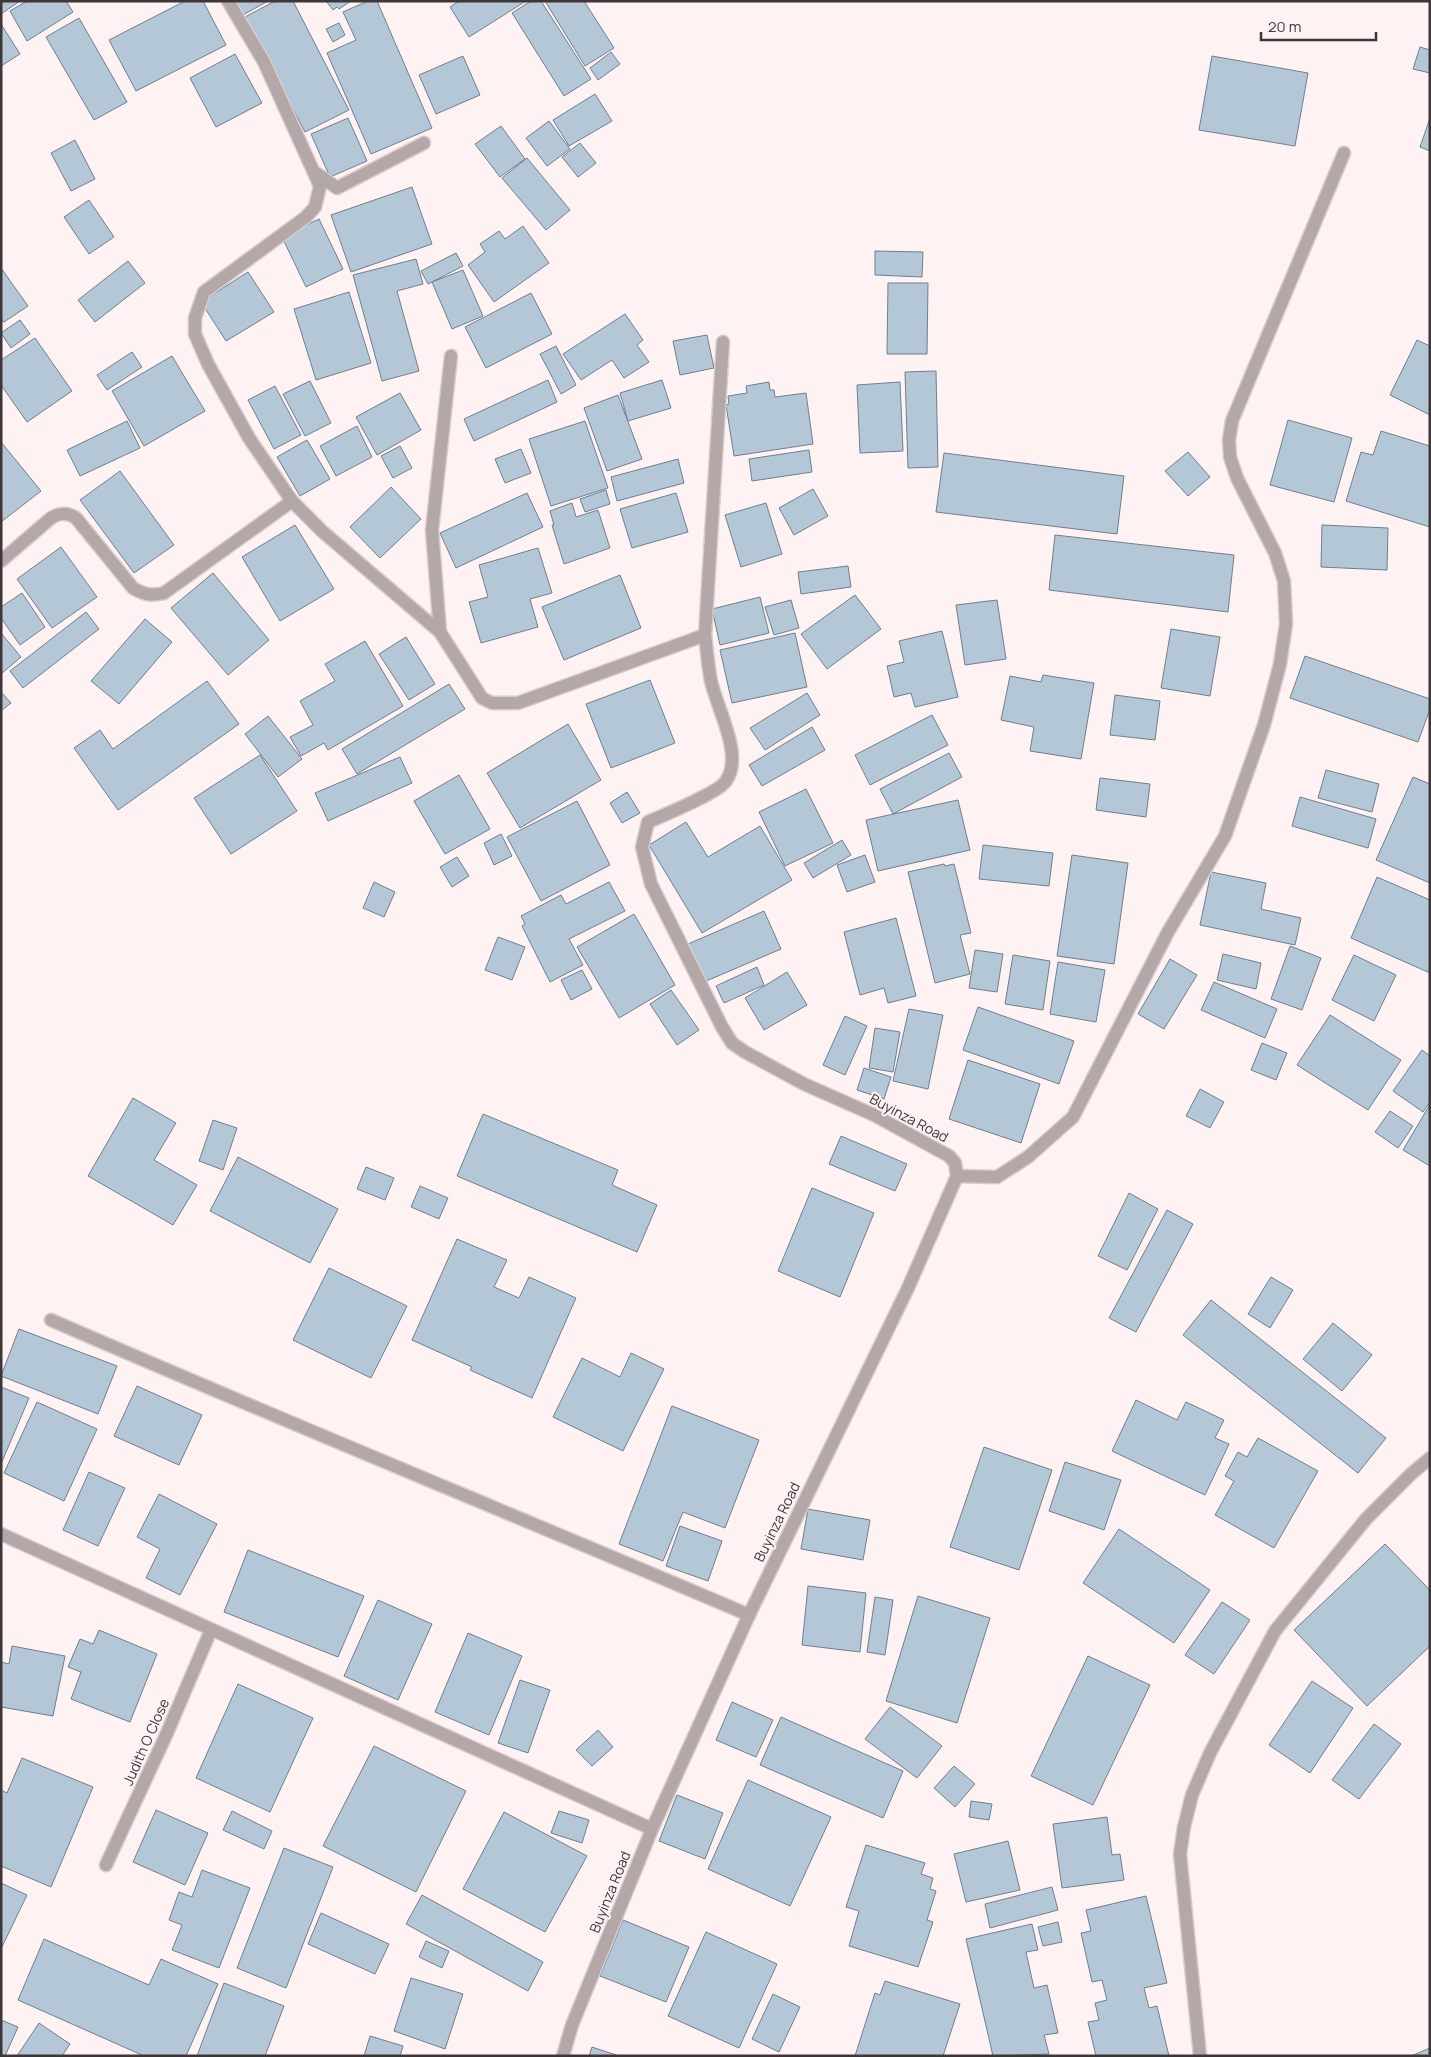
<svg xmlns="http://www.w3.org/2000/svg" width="1431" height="2057" viewBox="0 0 1431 2057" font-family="Manrope,sans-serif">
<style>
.building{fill:#b4c7d7;stroke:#6f7f8f}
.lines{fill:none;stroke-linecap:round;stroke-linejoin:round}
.minor-casing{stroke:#d8cccd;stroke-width:15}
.minor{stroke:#b3a7a8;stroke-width:12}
.labels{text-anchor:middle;stroke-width:4;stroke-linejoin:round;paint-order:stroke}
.street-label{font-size:14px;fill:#403637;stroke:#fef2f3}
</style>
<rect width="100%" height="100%" fill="#fef2f3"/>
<g class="building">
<path d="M1,1h19l-19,13z"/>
<path d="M27,1h39l7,11 -46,29 -17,-30z"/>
<path d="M185,1h18l23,44 -90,46 -27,-51z"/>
<path d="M235,1h33l-25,14z"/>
<path d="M275,1h18l56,109 -44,22 -60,-115z"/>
<path d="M326,1h25l-12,8 -2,-2 -4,3z"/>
<path d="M368,1h9l55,127 -61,26 -44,-101 29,-13 -13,-28z"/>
<path d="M459,1h67l-57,36 -19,-30z"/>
<path d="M531,1h10l50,78 -27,17 -52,-83z"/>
<path d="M545,1h39l30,47 -29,18z"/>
<path d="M79,18l48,84 -33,18 -48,-83z"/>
<path d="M339,23l6,12 -12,7 -7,-13z"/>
<path d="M1,24l19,30 -19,12z"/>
<path d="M1420,47l10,3v23l-17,-4z"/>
<path d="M611,52l9,12 -22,16 -8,-12z"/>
<path d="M235,54l27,49 -46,24 -26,-49z"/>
<path d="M463,56l17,39 -44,19 -17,-39z"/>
<path d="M1212,56l96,17 -13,73 -96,-16z"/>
<path d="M595,94l17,27 -43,25 -16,-26z"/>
<path d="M348,118l19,43 -37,16 -19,-43z"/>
<path d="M1430,118v33l-10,-4z"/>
<path d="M549,121l21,28 -23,17 -21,-28z"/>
<path d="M501,126l24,33 -25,18 -25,-33z"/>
<path d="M75,140l20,39 -24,12 -20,-38z"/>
<path d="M580,143l16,20 -18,14 -16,-20z"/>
<path d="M527,158l43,52 -24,20 -44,-52z"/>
<path d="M412,187l20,57 -81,28 -20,-57z"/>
<path d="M89,200l25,37 -25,17 -25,-37z"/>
<path d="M319,219l24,50 -37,18 -24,-50z"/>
<path d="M523,226l26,37 -55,39 -26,-37 17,-13 -5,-8 19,-13 6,8z"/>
<path d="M875,251l48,1 -1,25 -47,-2z"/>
<path d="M456,253l7,13 -35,18 -7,-13z"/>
<path d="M416,259l7,25 -26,7 22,80 -37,10 -29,-106z"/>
<path d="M128,261l17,22 -50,39 -17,-22z"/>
<path d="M1,268l27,38 -24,16 -3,-3z"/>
<path d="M463,270l20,46 -31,13 -20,-47z"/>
<path d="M248,272l26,40 -48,29 -25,-39z"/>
<path d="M888,283h40l-1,71h-40z"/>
<path d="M349,292l22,71 -55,17 -22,-71z"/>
<path d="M531,293l21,41 -66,34 -21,-41z"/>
<path d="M625,314l18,26 -6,5 12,17 -25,16 -12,-18 -31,20 -18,-26z"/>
<path d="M20,320l10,14 -19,14 -10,-15z"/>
<path d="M707,335l7,33 -34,7 -7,-34z"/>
<path d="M35,338l37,53 -45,31 -26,-37v-25z"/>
<path d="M1417,340l13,6v69l-40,-20z"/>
<path d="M556,346l20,39 -15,9 -21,-40z"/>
<path d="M132,352l10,15 -35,23 -10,-15z"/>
<path d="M172,356l33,55 -61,35 -32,-55z"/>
<path d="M936,371l2,96 -30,1 -3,-96z"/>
<path d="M548,380l9,22 -83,39 -10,-22z"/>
<path d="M662,380l9,28 -43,13 -8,-28z"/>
<path d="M310,381l21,42 -26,13 -22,-42z"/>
<path d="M769,382l1,8h4l1,7 31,-4 7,51 -79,12 -8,-51 3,-1 -1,-8 19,-3 -1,-7z"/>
<path d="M900,382l3,69 -43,2 -3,-68z"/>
<path d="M275,386l26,49 -27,14 -26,-49z"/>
<path d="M400,393l21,37 -44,25 -21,-38z"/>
<path d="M618,395l24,64 -35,12 -23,-63z"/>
<path d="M1288,420l64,18 -18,64 -64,-17z"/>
<path d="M127,421l13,27 -60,28 -13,-26z"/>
<path d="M585,421l23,67 -57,18 -22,-67z"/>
<path d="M357,426l15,31 -36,19 -16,-30z"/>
<path d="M1381,431l49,15v81l-84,-26 15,-49 12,3z"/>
<path d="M307,440l23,39 -30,17 -23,-39z"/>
<path d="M1,442l40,49 -40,31z"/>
<path d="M400,446l12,22 -19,10 -12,-22z"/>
<path d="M521,449l10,24 -26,10 -10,-24z"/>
<path d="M809,450l3,22 -60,9 -3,-22z"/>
<path d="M1188,452l22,25 -22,19 -23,-25z"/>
<path d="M944,453l180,23 -7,58 -181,-22z"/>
<path d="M678,459l6,24 -67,18 -6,-24z"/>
<path d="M120,471l54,74 -40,28 -54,-73z"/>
<path d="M391,487l30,32 -41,39 -30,-31z"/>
<path d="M813,489l15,27 -34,19 -15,-27z"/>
<path d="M606,490l4,14 -25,8 -5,-13z"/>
<path d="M527,493l16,34 -87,41 -16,-35z"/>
<path d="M676,493l12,39 -56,16 -12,-39z"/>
<path d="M572,503l4,14 22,-7 12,38 -46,16 -12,-39h2l-4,-14z"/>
<path d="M766,503l16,51 -41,13 -16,-52z"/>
<path d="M295,525l39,64 -54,32 -38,-64z"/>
<path d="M1322,525l66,3 -1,42 -66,-3z"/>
<path d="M1055,535l179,20 -6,57 -179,-22z"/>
<path d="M61,547l36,50 -45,31 -35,-49z"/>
<path d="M538,548l14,45 -22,6 8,28 -57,16 -12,-41 19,-5 -9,-32z"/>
<path d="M848,566l3,21 -50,7 -3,-22z"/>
<path d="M213,573l56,67 -41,35 -57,-67z"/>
<path d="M620,575l21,53 -77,32 -22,-53z"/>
<path d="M22,593l23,34 -25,18 -19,-27v-11z"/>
<path d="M855,595l26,34 -54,40 -26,-35z"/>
<path d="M760,597l9,36 -49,12 -8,-36z"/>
<path d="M791,600l8,28 -25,7 -9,-28z"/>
<path d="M997,600l9,59 -41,6 -9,-60z"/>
<path d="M86,612l13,17 -76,59 -13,-17z"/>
<path d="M145,619l27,23 -53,62 -28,-23z"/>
<path d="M1171,629l49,8 -10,59 -49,-8z"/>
<path d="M942,631l16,66 -43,10 -4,-14 -17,4 -7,-31 17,-4 -5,-21z"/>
<path d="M1,633l20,24 -20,17z"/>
<path d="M795,633l12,54 -75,16 -12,-53z"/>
<path d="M406,637l29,47 -26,16 -30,-46z"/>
<path d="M365,641l38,65 -75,44 -4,-7 -23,13 -11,-19 23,-12 -13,-24 35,-20 -10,-17z"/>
<path d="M1305,656l125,43v10l-12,33 -128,-44z"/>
<path d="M1043,675l51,8 -13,76 -51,-8 4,-24 -33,-7 9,-44 31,6z"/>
<path d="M650,680l25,63 -64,25 -25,-64z"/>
<path d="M207,681l32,43 -121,86 -44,-62 26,-18 13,19z"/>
<path d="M449,684l16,25 -108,65 -15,-25z"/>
<path d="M1,692l10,11 -10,8z"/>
<path d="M807,693l13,22 -55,35 -15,-22z"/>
<path d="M1115,695l45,6 -5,39 -45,-5z"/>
<path d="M932,715l16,30 -78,40 -15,-30z"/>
<path d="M268,716l34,43 -24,18 -33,-43z"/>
<path d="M568,724l33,56 -81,48 -33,-55z"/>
<path d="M812,727l13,23 -63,36 -13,-21z"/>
<path d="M949,753l13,24 -69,37 -13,-25z"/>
<path d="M260,755l37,56 -66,43 -37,-56z"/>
<path d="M400,757l12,26 -84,38 -13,-28z"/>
<path d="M1326,770l53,14 -7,28 -54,-14z"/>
<path d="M459,775l31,54 -45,25 -31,-53z"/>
<path d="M1413,777l17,7v99l-54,-23z"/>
<path d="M1100,778l50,6 -4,33 -50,-7z"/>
<path d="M806,789l27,54 -48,23 -26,-54z"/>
<path d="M627,792l13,21 -18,10 -12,-20z"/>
<path d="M1300,797l76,22 -8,29 -76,-22z"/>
<path d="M958,800l12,50 -92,21 -12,-51z"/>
<path d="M577,801l33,64 -69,36 -34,-64z"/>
<path d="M686,822l22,35 52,-31 32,54 -90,53 -53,-88z"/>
<path d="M501,834l11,22 -18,9 -10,-22z"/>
<path d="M842,840l9,15 -38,23 -9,-15z"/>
<path d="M983,845l70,8 -4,33 -70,-7z"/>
<path d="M865,855l10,27 -28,10 -10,-27z"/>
<path d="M1072,855l56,8 -14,101 -57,-8z"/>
<path d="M457,857l12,19 -17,11 -12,-20z"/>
<path d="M944,864l1,2 9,-2 17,69 -11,2 10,39 -35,9 -27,-111z"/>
<path d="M1211,872l55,11 -5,26 40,9 -6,27 -95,-20z"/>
<path d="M1377,877l53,23v73l-79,-35z"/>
<path d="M374,882l21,10 -11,25 -21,-9z"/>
<path d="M609,882l16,29 -56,28 14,26 -33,17 -28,-56 3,-2 -4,-8 40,-21 5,9z"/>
<path d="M764,911l17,38 -77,33 -16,-38z"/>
<path d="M634,914l41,71 -56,33 -42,-71z"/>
<path d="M896,918l20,78 -28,7 -4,-15 -24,7 -16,-63z"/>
<path d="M498,937l27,10 -13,33 -27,-10z"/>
<path d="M1290,946l31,12 -19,52 -31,-11z"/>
<path d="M975,950l28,4 -6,38 -28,-4z"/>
<path d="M1223,954l38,9 -5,26 -39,-9z"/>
<path d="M1013,955l37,6 -7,49 -38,-6z"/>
<path d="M1354,955l42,20 -22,46 -42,-21z"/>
<path d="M1170,959l27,16 -33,54 -26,-15z"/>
<path d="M1058,962l47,8 -9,52 -46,-8z"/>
<path d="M757,967l7,18 -40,18 -8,-17z"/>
<path d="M582,970l10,19 -21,11 -10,-20z"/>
<path d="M787,972l20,33 -43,25 -19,-32z"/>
<path d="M1214,982l63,27 -12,29 -64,-28z"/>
<path d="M671,990l28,40 -22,15 -27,-41z"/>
<path d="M978,1007l96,34 -15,43 -96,-34z"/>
<path d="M909,1009l34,6 -15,74 -35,-8z"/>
<path d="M1330,1015l71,45 -33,50 -71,-45z"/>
<path d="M845,1016l22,10 -22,49 -22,-10z"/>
<path d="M875,1028l25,4 -7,40 -24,-4z"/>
<path d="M1262,1043l25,10 -11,27 -25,-10z"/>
<path d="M1422,1050l8,6v46l-7,10 -30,-21z"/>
<path d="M968,1060l72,24 -19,59 -72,-24z"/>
<path d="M864,1068l27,9 -7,22 -27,-9z"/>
<path d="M1200,1089l24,13 -14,26 -24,-12z"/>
<path d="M133,1098l43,25 -22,37 43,25 -24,40 -85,-49z"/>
<path d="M1429,1106l1,1v59l-27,-16z"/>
<path d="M1390,1111l23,15 -15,22 -23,-16z"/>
<path d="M483,1114l135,56 -6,15 45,20 -20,47 -180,-76z"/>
<path d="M213,1120l24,8 -14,42 -24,-9z"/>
<path d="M841,1136l66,28 -12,27 -66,-27z"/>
<path d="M238,1157l100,52 -28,54 -100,-52z"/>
<path d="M366,1167l28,11 -9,22 -28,-11z"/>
<path d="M420,1186l28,12 -9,21 -28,-12z"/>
<path d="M812,1188l62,25 -34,84 -62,-26z"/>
<path d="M1129,1193l29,16 -31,61 -29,-14z"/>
<path d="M1167,1210l26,14 -57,108 -27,-14z"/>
<path d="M457,1239l50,21 -13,27 25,11 10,-21 47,21 -44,100 -62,-28 2,-3 -60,-27z"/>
<path d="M329,1268l78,38 -36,72 -78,-38z"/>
<path d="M1271,1277l22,13 -23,38 -22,-14z"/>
<path d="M1211,1300l175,138 -28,35 -175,-138z"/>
<path d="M1333,1323l39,32 -30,36 -39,-32z"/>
<path d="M19,1329l98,37 -19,48 -97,-38z"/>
<path d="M631,1353l33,16 -41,82 -70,-34 29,-59 38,19z"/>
<path d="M137,1386l65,29 -23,50 -65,-29z"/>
<path d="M1,1387l28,11 -28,66z"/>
<path d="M1136,1400l41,20 9,-18 38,18 -9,18 14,6 -24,51 -93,-44z"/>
<path d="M37,1402l60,27 -33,72 -60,-28z"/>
<path d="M672,1406l87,34 -34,88 -42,-16 -20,49 -44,-17z"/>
<path d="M1258,1438l60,33 -44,77 -59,-33 19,-34 -9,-5 13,-24 9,5z"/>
<path d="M984,1447l68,23 -33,100 -69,-23z"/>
<path d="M1065,1462l56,18 -17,50 -55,-19z"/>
<path d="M89,1472l36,16 -27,58 -35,-16z"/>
<path d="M159,1494l58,30 -37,71 -34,-17 14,-29 -23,-12z"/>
<path d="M808,1509l62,11 -7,40 -62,-11z"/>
<path d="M680,1526l42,15 -14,40 -42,-15z"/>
<path d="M1119,1529l91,61 -36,53 -91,-60z"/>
<path d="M1385,1544l45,46v56l-63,60 -73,-76z"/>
<path d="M248,1550l116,46 -26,61 -114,-45z"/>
<path d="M808,1586l58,7 -6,59 -58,-7z"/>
<path d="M918,1596l72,22 -33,105 -71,-22z"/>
<path d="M875,1597l18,3 -8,55 -18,-3z"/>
<path d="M378,1600l54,24 -34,76 -54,-24z"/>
<path d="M1222,1602l28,18 -36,54 -29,-19z"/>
<path d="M99,1630l58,24 -27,68 -59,-23 10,-27 -13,-5 12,-28 13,5z"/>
<path d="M468,1633l54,23 -33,79 -54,-23z"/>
<path d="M12,1646l53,10 -12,60 -52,-9v-45l8,2z"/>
<path d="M1088,1656l62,29 -57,120 -62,-29z"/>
<path d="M520,1680l30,10 -22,63 -30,-10z"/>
<path d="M1312,1681l41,27 -43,65 -41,-28z"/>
<path d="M238,1684l75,34 -43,94 -74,-34z"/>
<path d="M732,1702l41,18 -17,37 -40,-17z"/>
<path d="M890,1707l52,39 -25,32 -52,-39z"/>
<path d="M781,1717l122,54 -20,47 -123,-53z"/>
<path d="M1374,1724l27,20 -42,55 -27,-19z"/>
<path d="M598,1730l15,17 -21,19 -16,-16z"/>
<path d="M374,1746l92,45 -50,101 -93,-46z"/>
<path d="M22,1758l71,29 -42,100 -50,-21v-76l6,3z"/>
<path d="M954,1766l21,18 -20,23 -21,-19z"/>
<path d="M748,1780l83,37 -41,89 -82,-37z"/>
<path d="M677,1795l46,18 -18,46 -46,-18z"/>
<path d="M971,1801l21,3 -3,16 -20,-3z"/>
<path d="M156,1810l52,23 -23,52 -52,-23z"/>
<path d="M232,1811l40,20 -8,18 -41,-19z"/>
<path d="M559,1811l30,9 -7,23 -31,-10z"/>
<path d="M504,1812l83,44 -42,76 -82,-43z"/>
<path d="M1107,1817l5,38 8,-1 4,26 -62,8 -9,-64z"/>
<path d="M1008,1841l12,49 -54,12 -12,-48z"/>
<path d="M866,1845l59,18 -4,11 12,4 -3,11 6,2 -9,29 6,2 -15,45 -69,-21 10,-35 -13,-4z"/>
<path d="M284,1848l49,19 -47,121 -49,-20z"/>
<path d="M202,1870l48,18 -31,80 -47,-18 10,-25 -13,-5 10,-28 13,5z"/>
<path d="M1,1883l26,12 -26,54z"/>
<path d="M1052,1887l6,23 -68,18 -5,-24z"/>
<path d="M422,1895l121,67 -15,29 -122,-67z"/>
<path d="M1146,1896l21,87 -23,5 5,20 8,-2 12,50h-73l-8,-34 11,-2 -4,-17 12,-3 -5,-20 -10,2 -11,-49 10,-2 -5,-21z"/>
<path d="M321,1913l68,31 -14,30 -67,-30z"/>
<path d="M623,1920l66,27 -23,55 -66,-26z"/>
<path d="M1058,1922l4,20 -19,4 -5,-19z"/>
<path d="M1032,1924l6,26 -12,2 8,36 13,-3 11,48 -14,2 5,19 -56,2 -27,-117z"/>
<path d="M706,1932l71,32 -38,84 -71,-32z"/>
<path d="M44,1939l105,46 12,-26 57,25 -32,72h-42l-126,-56z"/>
<path d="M426,1941l23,10 -7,17 -23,-11z"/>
<path d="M411,1978l52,16 -18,55 -51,-18z"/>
<path d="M885,1981l75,23 -17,52h-88l20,-63 5,2z"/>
<path d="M224,1983l60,23 -19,50h-68z"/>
<path d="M773,1994l27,13 -21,45 -27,-13z"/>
<path d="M1,2020l17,7 -13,29h-4z"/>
<path d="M39,2023l31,21 -8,12h-45z"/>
<path d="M370,2036l33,10 -3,10h-36z"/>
<path d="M592,2047l27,9h-30z"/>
<path d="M1430,2048v8h-19z"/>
</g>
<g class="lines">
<defs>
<g id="minor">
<path d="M228,1l36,61 56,124 -5,21 -9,10 -102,75 -9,26v16l13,30 41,74 43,63 31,31 117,100 42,66 10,5h26l187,-68"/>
<path d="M316,173l21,15 87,-45"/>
<path d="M1,561l50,-43c9,-5 16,-6 25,0l57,70c12,7 19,8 31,5l128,-92"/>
<path d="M440,632l-8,-102 19,-174"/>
<path d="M957,1176l40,1 31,-20 45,-40 95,-185 57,-96 39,-111 16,-61 6,-40 -2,-43 -9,-28 -38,-75 -7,-21 -1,-17 3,-19 112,-268"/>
<path d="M51,1320c232,101 466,196 698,295"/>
<path d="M1,1534l651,295"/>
<path d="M106,1865l61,-132 44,-103"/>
<path d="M563,2056l9,-31 80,-196 97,-214 159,-327 49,-112 -2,-13 -6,-7 -75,-41 -70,-31 -59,-32 -13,-9 -10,-16 -71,-143 -9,-37 6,-25c16,-7 70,-29 78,-41 18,-26 -9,-72 -15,-100 -3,-15 -4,-30 -6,-46l18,-293"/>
<path d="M1200,2056l-20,-202 4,-27 8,-32 18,-42 65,-122 91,-112 45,-45 19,-16"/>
</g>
</defs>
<use href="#minor" class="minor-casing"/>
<use href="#minor" class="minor"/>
</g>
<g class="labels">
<g class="street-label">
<text transform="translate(909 1118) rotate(28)" y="5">Buyinza Road</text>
<text transform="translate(777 1522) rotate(-64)" y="5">Buyinza Road</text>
<text transform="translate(146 1742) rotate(-66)" y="5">Judith O Close</text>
<text transform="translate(610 1892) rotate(-68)" y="5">Buyinza Road</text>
</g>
</g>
<rect width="1431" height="2057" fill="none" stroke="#403637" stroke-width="5"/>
<path d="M1261 32v8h115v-8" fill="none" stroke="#403637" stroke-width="2.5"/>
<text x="1268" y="32" font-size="15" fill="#403637" stroke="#fef2f3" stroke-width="4" paint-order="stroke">20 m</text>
</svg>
